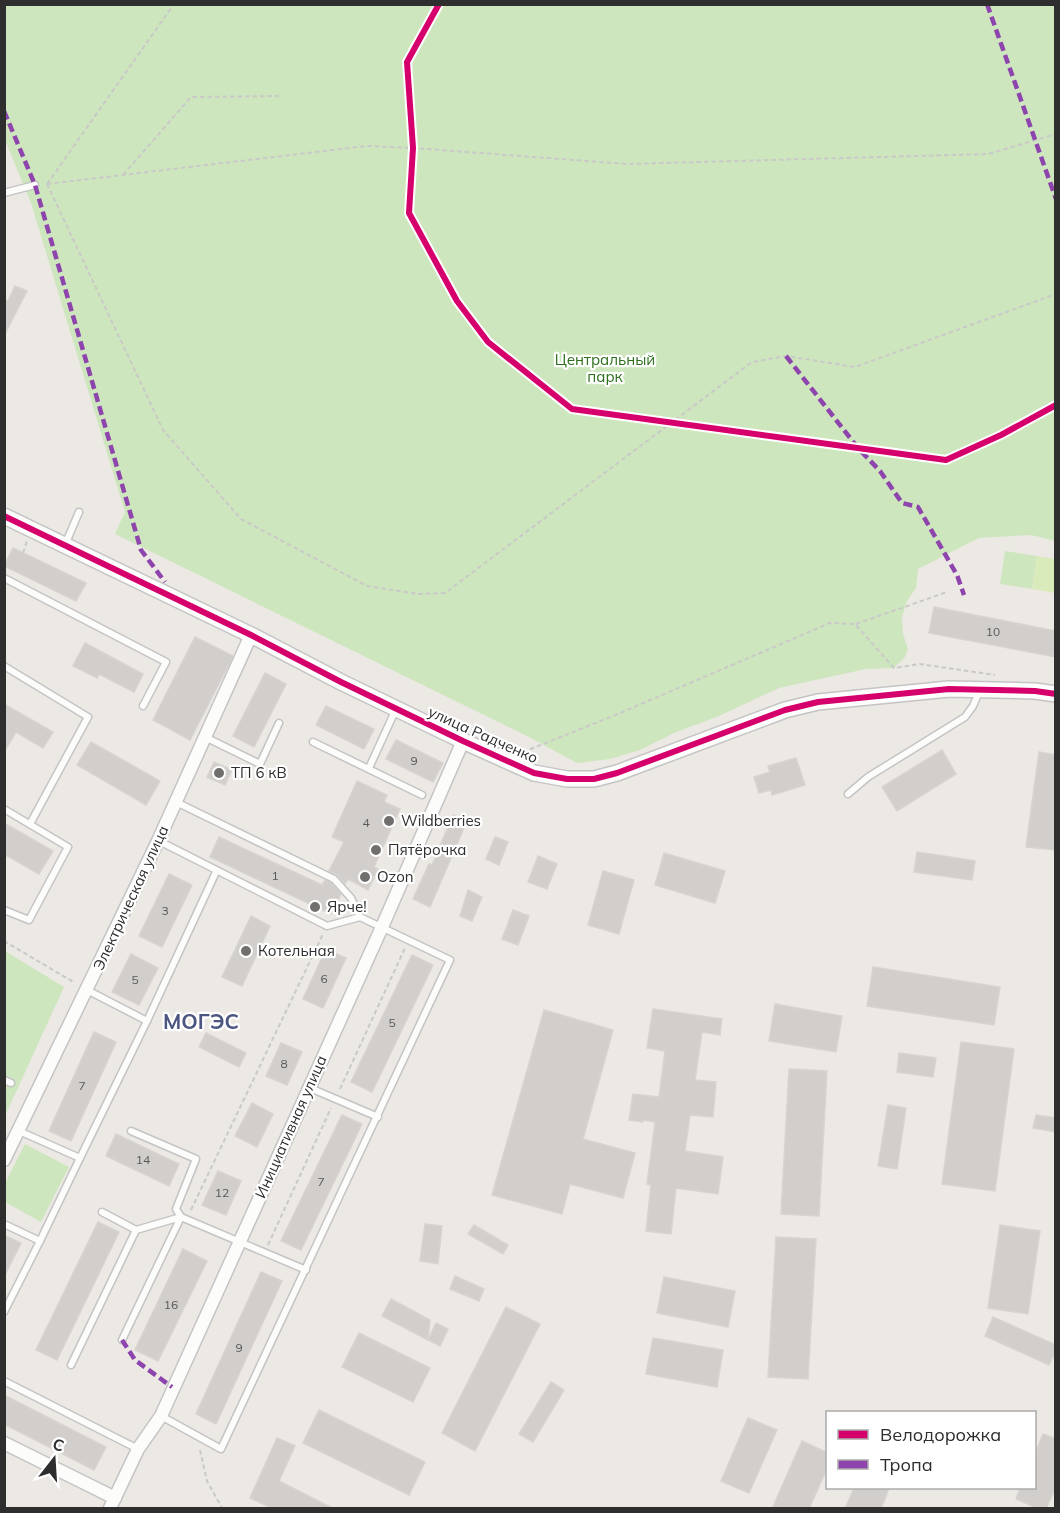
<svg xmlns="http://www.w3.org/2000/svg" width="1060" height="1513" viewBox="0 0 1060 1513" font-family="Mulish,sans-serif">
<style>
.green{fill:#cee6be}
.pitch{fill:#d9eabb}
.building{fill:#d1cecb;stroke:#d7d4d0;stroke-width:1.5}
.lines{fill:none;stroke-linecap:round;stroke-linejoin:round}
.service-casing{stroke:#c5c4c5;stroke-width:9}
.minor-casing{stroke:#c5c4c5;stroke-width:15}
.tertiary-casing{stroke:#c5c4c5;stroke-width:18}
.path{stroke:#c9c9c8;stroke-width:2;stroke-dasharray:4.5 3;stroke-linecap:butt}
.service{stroke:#fcfcfb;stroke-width:6}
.minor{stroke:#fcfcfb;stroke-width:12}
.tertiary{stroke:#fcfcfb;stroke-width:15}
.quiet{stroke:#8e44ad;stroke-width:4.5;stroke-dasharray:9 4.5;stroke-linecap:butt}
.cycleway-casing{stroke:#fff;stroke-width:10}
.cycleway{stroke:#d6006c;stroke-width:6}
.poi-dot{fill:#706f6e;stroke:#fff;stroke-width:2}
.labels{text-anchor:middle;stroke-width:4.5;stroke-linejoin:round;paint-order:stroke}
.number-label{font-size:12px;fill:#585857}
.park-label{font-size:15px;fill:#2c6e1b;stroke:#fff}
.street-label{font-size:15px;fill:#2e2e2e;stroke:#fff}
.poi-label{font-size:15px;fill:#2e2e2e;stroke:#fff;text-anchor:start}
.district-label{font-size:21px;font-weight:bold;fill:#4d5680;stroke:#fff}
</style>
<rect width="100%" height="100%" fill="#ece8e4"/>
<g class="green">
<path d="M5,5h1050v536l-24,-6 -52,3 -61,31 -2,19 -9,13 -5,16 1,17 5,15 -3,8 -11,11 -28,1 -87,19 -60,28 -45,17 -34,17 -30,9 -33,4 -54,-29 -408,-200 10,-22 -94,-309 -26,-63z"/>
<path d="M1005,551l32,5 -5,33 -32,-5z"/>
<path d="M5,951l59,36 -59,129z"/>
<path d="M25,1144l44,23 -28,55 -36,-20v-19z"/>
</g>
<path class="pitch" d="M1037,556l18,3v34l-23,-4z"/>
<g class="building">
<path d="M15,286l12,5 -23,45v-37l4,2z"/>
<path d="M13,548l73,35 -10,18 -72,-35z"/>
<path d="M934,607l122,24v26l-127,-24z"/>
<path d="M195,637l38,19 -43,84 -37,-20z"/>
<path d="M85,643l58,31 -9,18 -35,-18 -2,4 -24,-12z"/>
<path d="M265,673l21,11 -32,63 -21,-11z"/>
<path d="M4,704l49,28 -10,16 -27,-16 -12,20z"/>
<path d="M326,706l48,23 -10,20 -48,-24z"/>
<path d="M396,740l47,23 -10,19 -47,-23z"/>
<path d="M91,742l69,39 -14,24 -69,-40z"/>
<path d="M942,750l14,24 -59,37 -15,-24z"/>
<path d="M1039,752l17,3v95l-30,-3z"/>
<path d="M796,758l9,27 -33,10 -1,-5 -12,3 -5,-16 16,-5 -2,-6z"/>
<path d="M214,762l18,8 -7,15 -18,-8z"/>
<path d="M357,781l30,14 -3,7 16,7 -26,58 4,2 -10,21 -20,-11 -3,5 -7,-9 -9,-4 15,-29 -12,-5z"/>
<path d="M453,815l14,6 -37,86 -17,-8 16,-35 3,1z"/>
<path d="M4,823l49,28 -14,23 -35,-20z"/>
<path d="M219,837l103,48 3,-5 6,3 10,11 -10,20 -121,-57z"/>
<path d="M495,837l13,5 -9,23 -13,-6z"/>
<path d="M917,852l58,9 -3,19 -58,-8z"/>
<path d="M664,853l61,18 -10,32 -60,-18z"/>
<path d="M538,856l19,8 -10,25 -19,-7z"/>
<path d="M603,871l31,9 -15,54 -31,-9z"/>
<path d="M169,874l23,11 -30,62 -23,-11z"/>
<path d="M468,890l14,7 -10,24 -12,-5z"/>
<path d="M513,910l16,6 -11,29 -16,-6z"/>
<path d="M251,916l19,10 -28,60 -20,-9z"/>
<path d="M326,949l20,9 -23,50 -20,-9z"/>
<path d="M131,954l27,14 -19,37 -27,-13z"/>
<path d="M412,955l21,10 -61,127 -21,-10z"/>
<path d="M873,967l127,20 -6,38 -127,-19z"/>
<path d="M775,1004l67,12 -6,36 -67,-11z"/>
<path d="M653,1009l69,10 -2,16 -18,-3 -7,48 21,2 -3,35 -23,-2 -5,36 38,6 -5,37 -42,-6 -5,46 -25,-3 5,-46 -4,-1 8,-62 -12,-2v2l-14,-2 4,-26 26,3 6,-46 -18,-3z"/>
<path d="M544,1010l69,20 -30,109 52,14 -12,45 -53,-14 -8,30 -70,-19z"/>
<path d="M94,1032l22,10 -45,99 -22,-10z"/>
<path d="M206,1033l40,20 -7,14 -40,-20z"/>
<path d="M961,1042l53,7 -19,142 -53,-7z"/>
<path d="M281,1043l21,9 -15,33 -21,-9z"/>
<path d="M899,1053l37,5 -3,19 -36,-5z"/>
<path d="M789,1069l38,2 -8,145 -38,-2z"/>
<path d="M252,1103l21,11 -16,33 -22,-11z"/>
<path d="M888,1105l18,3 -9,61 -19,-3z"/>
<path d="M342,1115l20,9 -61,126 -20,-9z"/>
<path d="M1036,1115l20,3v14l-23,-4z"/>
<path d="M116,1134l63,30 -10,22 -63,-30z"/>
<path d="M218,1171l23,10 -15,34 -24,-10z"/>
<path d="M98,1222l21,10 -62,128 -21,-10z"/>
<path d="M425,1224l17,2 -4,38 -18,-3z"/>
<path d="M474,1225l34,20 -5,9 -35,-20z"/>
<path d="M1000,1225l40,6 -12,83 -40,-6z"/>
<path d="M4,1235l17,8 -17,34z"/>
<path d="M776,1237l40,2 -8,140 -40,-2z"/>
<path d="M183,1249l24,12 -49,100 -23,-11z"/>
<path d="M261,1272l21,9 -66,143 -20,-10z"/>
<path d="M455,1276l29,13 -5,12 -29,-12z"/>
<path d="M664,1277l71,14 -7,36 -71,-14z"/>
<path d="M391,1299l39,21 -2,20 -46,-24z"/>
<path d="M506,1307l34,17 -65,127 -33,-18z"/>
<path d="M993,1317l63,28v5l-7,15 -64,-29z"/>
<path d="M436,1323l12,6 -8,17 -12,-6z"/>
<path d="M359,1333l71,35 -17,34 -71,-35z"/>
<path d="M653,1338l70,12 -6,37 -71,-13z"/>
<path d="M551,1382l13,8 -31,52 -14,-8z"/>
<path d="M4,1395l102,52 -12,23 -90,-46z"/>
<path d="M319,1410l106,52 -16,33 -106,-52z"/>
<path d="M748,1418l29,12 -28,63 -28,-12z"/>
<path d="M1043,1434l13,5v47l-10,23h-7l-23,-10 4,-11h15v-34z"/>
<path d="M277,1438l18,8 -16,35 55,28h-60l-24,-11z"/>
<path d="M802,1441l26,12v13l-19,43h-37z"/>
<path d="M854,1488h35l-8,21h-36z"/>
</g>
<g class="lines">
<defs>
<g id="service">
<path d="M4,193l31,-8"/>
<path d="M65,545l14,-33"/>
<path d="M4,578l162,84 -23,44"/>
<path d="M4,666l84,51 -58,107"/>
<path d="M205,737l55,27 19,-41"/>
<path d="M313,742l109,53"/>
<path d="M369,768l27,-59"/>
<path d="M848,794l20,-17 97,-60 8,-11 6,-14"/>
<path d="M176,802l158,77 17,19 9,19"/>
<path d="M4,809l64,38 -39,73 -25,-10"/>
<path d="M159,841l168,85 33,-9 90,43 -229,489 -60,-33"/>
<path d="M87,990l60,31 69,-149"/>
<path d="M4,1080l7,3"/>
<path d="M310,1088l68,29"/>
<path d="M19,1131l61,27 67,-137"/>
<path d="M102,1212l34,18 45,-13 -5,-8 20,-50 -65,-28"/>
<path d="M4,1224l36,17 -36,71"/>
<path d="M40,1241l40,-83"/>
<path d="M122,1340l59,-123 125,53"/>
<path d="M71,1365l65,-135"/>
<path d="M4,1381l134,68"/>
</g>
<g id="minor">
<path d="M4,1160l154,-319 93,-206"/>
<path d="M4,1443l111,55"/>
<path d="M110,1508l28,-59 23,-33 221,-489 81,-186"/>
</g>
<path id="tertiary" d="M4,516l247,119 90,47 122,59 71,32 33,6h27l23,-6 168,-63 33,-8 131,-13 86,2 21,3"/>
</defs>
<use href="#service" class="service-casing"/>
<use href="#minor" class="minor-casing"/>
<use href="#tertiary" class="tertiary-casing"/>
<g class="path">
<path d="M123,175l68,-78 88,-1"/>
<path d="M47,184l116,246 78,89 126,67 51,8 27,-1 307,-231 34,-6 69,11 201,-73"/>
<path d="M47,184l319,-38 47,2 214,16 361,-10 68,-20"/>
<path d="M47,184l127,-180"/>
<path d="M23,553l4,-12"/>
<path d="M856,624l91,-32"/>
<path d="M523,752l90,-36 217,-93 25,1 39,44 26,-4 75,11"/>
<path d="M4,941l71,42"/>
<path d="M340,1089l65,-141"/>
<path d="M191,1210l132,-276"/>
<path d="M268,1245l63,-137"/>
<path d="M200,1450l7,31 15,27"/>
</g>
<use href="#service" class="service"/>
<use href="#minor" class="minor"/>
<use href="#tertiary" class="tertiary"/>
<g class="quiet">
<path d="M987,4l69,195"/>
<path d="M4,111l31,74 106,365 24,32"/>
<path d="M786,356l72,92 22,23 22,32 16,4 39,68 7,20"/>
<path d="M122,1340l13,20 37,27"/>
</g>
<defs>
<g id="cycleway">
<path d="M439,4l-32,58 6,86 -4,65 48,88 31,41 84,67 374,51 55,-25 55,-30"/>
<path d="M4,516l247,119 90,47 122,59 71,32 33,6h27l23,-6 168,-63 33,-8 131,-13 86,2 21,3"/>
</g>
</defs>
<use href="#cycleway" class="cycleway-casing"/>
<use href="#cycleway" class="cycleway"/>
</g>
<g class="poi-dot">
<circle cx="219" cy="773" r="6"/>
<circle cx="389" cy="821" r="6"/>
<circle cx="376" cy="850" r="6"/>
<circle cx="365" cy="877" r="6"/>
<circle cx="315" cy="907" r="6"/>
<circle cx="246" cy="951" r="6"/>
</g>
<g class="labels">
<g class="number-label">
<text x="993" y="636">10</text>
<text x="414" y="765">9</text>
<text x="366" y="827">4</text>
<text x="275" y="880">1</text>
<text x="165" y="915">3</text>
<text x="324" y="983">6</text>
<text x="135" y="984">5</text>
<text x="392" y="1027">5</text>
<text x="284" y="1068">8</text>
<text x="82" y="1090">7</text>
<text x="143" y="1164">14</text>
<text x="321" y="1186">7</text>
<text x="222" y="1197">12</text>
<text x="171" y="1309">16</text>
<text x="239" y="1352">9</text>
</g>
<g class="park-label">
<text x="605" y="365">Центральный<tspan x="605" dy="17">парк</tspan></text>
</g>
<g class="street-label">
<text transform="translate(483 735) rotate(24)" y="5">улица Радченко</text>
<text transform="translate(131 898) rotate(-65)" y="5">Электрическая улица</text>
<text transform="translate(291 1127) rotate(-66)" y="5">Инициативная улица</text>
</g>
<g class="poi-label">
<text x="231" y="778">ТП 6 кВ</text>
<text x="401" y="826">Wildberries</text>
<text x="388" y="855">Пятёрочка</text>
<text x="377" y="882">Ozon</text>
<text x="327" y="912">Ярче!</text>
<text x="258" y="956">Котельная</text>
</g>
<g class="district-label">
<text x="201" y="1029">МОГЭС</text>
</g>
</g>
<rect width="1060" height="1513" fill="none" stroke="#2e2e2e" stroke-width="12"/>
<rect x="826" y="1411" width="210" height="78" fill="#ffffff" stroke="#ababab" stroke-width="1.5"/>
<rect x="838" y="1430" width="30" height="9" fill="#d6006c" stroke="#ababab" stroke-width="1.5"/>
<text x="880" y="1441" font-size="18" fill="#2e2e2e">Велодорожка</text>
<rect x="838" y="1460" width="30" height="9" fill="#8e44ad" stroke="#ababab" stroke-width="1.5"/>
<text x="880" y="1471" font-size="18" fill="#2e2e2e">Тропа</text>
<g transform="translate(54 1459) rotate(17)" stroke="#ffffff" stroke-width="4.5" paint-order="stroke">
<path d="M0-4.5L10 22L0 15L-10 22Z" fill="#2e2e2e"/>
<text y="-9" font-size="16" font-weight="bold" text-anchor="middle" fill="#2e2e2e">С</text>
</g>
</svg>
